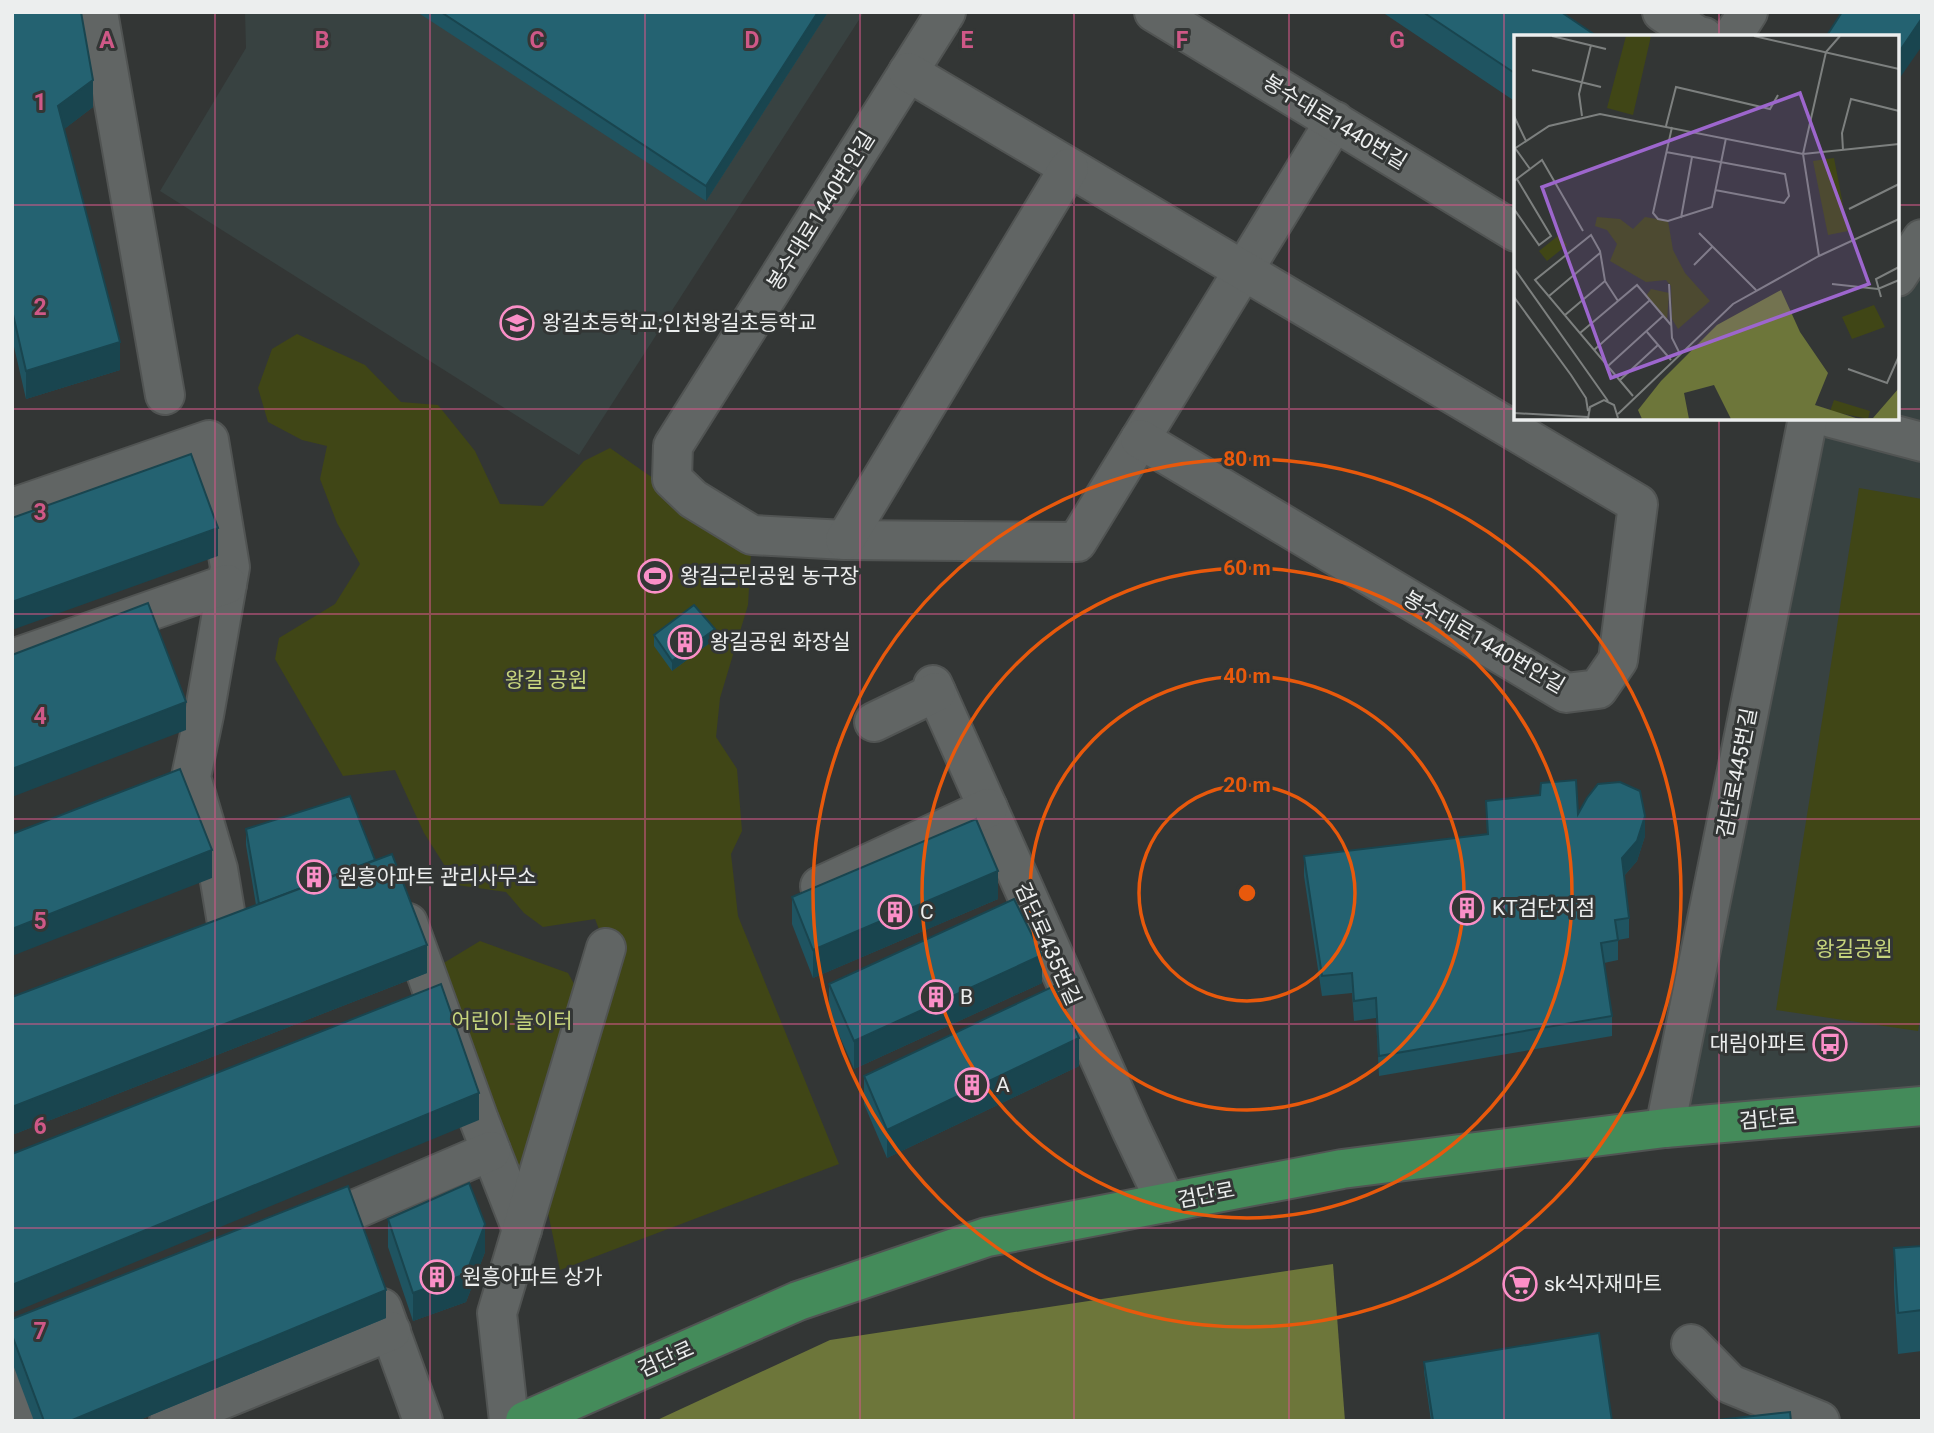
<svg xmlns="http://www.w3.org/2000/svg" width="1934" height="1433" viewBox="0 0 1934 1433" font-family="Roboto,'Noto Sans KR',sans-serif">
<style>
.built{fill:#384241}
.green{fill:#404616}
.forest{fill:#6d763a}
.lines{fill:none;stroke-linecap:round;stroke-linejoin:round}
.minor-casing{stroke:#515453;stroke-width:42}
.major-casing{stroke:#515453;stroke-width:42}
.minor{stroke:#616564;stroke-width:38}
.major{stroke:#448b5a;stroke-width:38}
.wall{fill:#1f5461}
.shaded-wall{fill:#19454f}
.building{fill:#246271;stroke:#19454f;stroke-width:2}
.grid{fill:none;stroke:#cf5887;stroke-width:2;stroke-opacity:0.55}
.ring{fill:none;stroke:#e8590c;stroke-width:3.5}
.labels{text-anchor:middle;stroke-width:6;stroke-linejoin:round;paint-order:stroke}
.street-label{font-size:21px;fill:#eceeee;stroke:#333635}
.poi-label{font-size:21px;fill:#eceeee;stroke:#333635;text-anchor:start}
.park-label{font-size:21px;fill:#c6d47c;stroke:#333635}
.inset-road{fill:none;stroke:#7d807f;stroke-width:2}
.view{fill:#9d66cd;fill-opacity:0.15;stroke:#9d66cd;stroke-width:3.5}
.inset-edge{fill:none;stroke:#eceeee;stroke-width:3.5}
.grid-label{font-size:23px;text-anchor:middle;font-weight:bold;fill:#cf5887;stroke:#333635;stroke-width:6;stroke-linejoin:round;paint-order:stroke}
.centre{fill:#e8590c;stroke:#333635;stroke-width:3.5}
.ring-label{font-size:21px;text-anchor:middle;font-weight:bold;fill:#e8590c;stroke:#333635;stroke-width:6;stroke-linejoin:round;paint-order:stroke}
</style>
<rect width="100%" height="100%" fill="#333635"/>
<g class="built">
<path d="M245,12h619l-285,443 -419,-264 86,-143z"/>
<path d="M1922,239v866l-257,23 143,-710h89v-141z"/>
</g>
<g class="green">
<path d="M297,334l68,31 36,37 37,3 37,46 25,53 43,2 41,-45 26,-13 40,28 102,59 -4,70 -28,93 -4,39 21,32 5,62 -11,23 7,62 101,248 -279,106 -17,-81 73,-216 -21,-54 -52,8 -19,-14 -18,-21 -49,-7 -33,-52 -29,-63 -52,6 -68,-117 4,-21 56,-34 25,-40 -23,-41 -17,-44 7,-33 -25,-6 -34,-18 -10,-34 14,-39z"/>
<path d="M1859,488l63,11v511l-4,21 -142,-21z"/>
<path d="M480,941l88,32 20,36 -80,185 -81,-221z"/>
</g>
<path class="forest" d="M1333,1264l12,157h-690l175,-81z"/>
<g class="lines">
<defs>
<g id="minor">
<path d="M98,12l67,383"/>
<path d="M946,12l-273,434 -1,33 21,20 59,36 93,5 232,2 258,-421"/>
<path d="M1154,12l362,220"/>
<path d="M1662,12l36,24 6,1"/>
<path d="M1732,37l16,-25"/>
<path d="M908,72l730,432 -20,156 -20,29 -32,4 -426,-254"/>
<path d="M1897,277l25,-38"/>
<path d="M1831,418l91,24"/>
<path d="M12,508l197,-68 21,127 -26,148 -13,62 27,92 12,72"/>
<path d="M845,540l224,-372"/>
<path d="M12,659l215,-75"/>
<path d="M933,685l198,444 35,74"/>
<path d="M874,722l62,-30"/>
<path d="M820,886l168,-78"/>
<path d="M408,923l71,197 43,110"/>
<path d="M1665,1128l143,-710"/>
<path d="M307,1230l184,-79"/>
<path d="M382,1308l41,113"/>
<path d="M1691,1344l39,40 90,37"/>
<path d="M12,1363l22,58"/>
<path d="M169,1421l222,-90"/>
<path d="M509,1421l-12,-108 109,-365"/>
</g>
<path id="major" d="M525,1421l273,-120 189,-64 355,-68 323,-41 257,-22"/>
</defs>
<use href="#minor" class="minor-casing"/>
<use href="#major" class="major-casing"/>
<use href="#minor" class="minor"/>
<use href="#major" class="major"/>
</g>
<g class="wall">
<path d="M12,12l81,95 -29,22 56,241 -94,29 -14,-61z"/>
<path d="M417,12h411l-122,189z"/>
<path d="M1382,12h179l-45,25v65z"/>
<path d="M654,635l61,4 -43,32 -18,-25z"/>
<path d="M1486,801l92,13 67,22 -8,25 -13,15 5,42v20l-11,2v20l-14,3 8,53v20l-233,40 -3,-58 -22,3 -2,-28 -30,3 -18,-120v-20l183,-22z"/>
<path d="M246,829l129,31 52,113 -415,162v-138l244,-92 -10,-60z"/>
<path d="M792,897l206,2 -185,79 -21,-54z"/>
<path d="M1042,983l-188,86 -25,-57v-28z"/>
<path d="M1079,1066l-192,92 -23,-54v-28z"/>
<path d="M388,1219l97,33 -19,50 -53,19 -25,-74z"/>
<path d="M1922,1246v105l-24,3 -4,-64v-42z"/>
<path d="M386,1318l-249,103h-103l-22,-59v-43z"/>
<path d="M1424,1362l188,59h-181l-7,-49z"/>
</g>
<g class="shaded-wall">
<path d="M818,12h10l-122,189v-15z"/>
<path d="M1922,18v28l-25,36v-27z"/>
<path d="M93,80v27l-35,27v-28z"/>
<path d="M120,342v28l-94,29v-28z"/>
<path d="M218,528v28l-206,74v-28z"/>
<path d="M715,629v10l-43,32v-10z"/>
<path d="M186,702v28l-174,67v-28z"/>
<path d="M1645,816v20l-8,25 -15,17v-20z"/>
<path d="M212,850v28l-200,78v-27z"/>
<path d="M998,871v28l-185,79v-28z"/>
<path d="M427,945v28l-415,162v-28z"/>
<path d="M1042,955v28l-188,86v-28z"/>
<path d="M1079,1038v28l-192,92v-28z"/>
<path d="M479,1093v27l-467,193v-28z"/>
<path d="M485,1224v28l-19,50 -53,19v-28z"/>
<path d="M386,1290v28l-249,103h-67z"/>
</g>
<g class="building">
<path d="M12,12h69l12,68 -35,26 62,236 -94,29 -14,-61z"/>
<path d="M441,12h377l-112,174z"/>
<path d="M1423,12h138l37,25h-82v37z"/>
<path d="M1842,12h80v6l-25,37v-18h-71z"/>
<path d="M191,454l27,74 -206,74v-84z"/>
<path d="M148,603l38,99 -174,67v-114z"/>
<path d="M694,605l21,24 -43,32 -18,-26z"/>
<path d="M180,769l32,81 -200,79v-95z"/>
<path d="M1576,780l2,34 9,-16 11,-14 22,-2 20,9 5,25 -8,25 -15,17 7,60 -14,2 3,20 -17,3 11,73 -233,40 -3,-58 -22,3 -2,-28 -30,3 -18,-120 184,-22 -2,-33 54,-6 1,-12z"/>
<path d="M350,796l25,64 -116,44 -13,-75z"/>
<path d="M976,819l22,52 -185,79 -21,-53z"/>
<path d="M392,854l35,91 -415,162v-110z"/>
<path d="M1014,899l28,56 -188,86 -25,-57z"/>
<path d="M441,984l38,109 -467,192v-131z"/>
<path d="M1054,986l25,52 -192,92 -23,-54z"/>
<path d="M469,1183l16,41 -19,50 -53,19 -25,-74z"/>
<path d="M348,1186l38,104 -316,131h-26l-32,-86v-16z"/>
<path d="M1922,1246v64l-24,3 -4,-65z"/>
<path d="M1599,1333l13,88h-179l-9,-59z"/>
<path d="M1790,1412l1,9h-82z"/>
</g>
<path class="grid" d="M215,12v1409M430,12v1409M645,12v1409M860,12v1409M1074,12v1409M1289,12v1409M1504,12v1409M1719,12v25M12,205h1504M1897,205h25M12,409h1504M1897,409h25M1719,418v1003M12,614h1910M12,819h1910M12,1024h1910M12,1228h1910"/>
<g class="ring">
<circle cx="1247" cy="893" r="108"/>
<circle cx="1247" cy="893" r="217"/>
<circle cx="1247" cy="893" r="325"/>
<circle cx="1247" cy="893" r="434"/>
</g>
<defs>
<symbol id="school-ring" viewBox="-11 -11 22 22"><circle r="9.5" fill="#333635" stroke="#fa8fc7" stroke-width="1.5"/><path d="M0-5L7-2L0 1L-7-2ZM-4 1L0 2.5L4 1V4Q0 6-4 4Z" fill="#fa8fc7"/></symbol>
<symbol id="stadium-ring" viewBox="-11 -11 22 22"><circle r="9.5" fill="#333635" stroke="#fa8fc7" stroke-width="1.5"/><path d="M0-5a6.5 5 0 1 0 0 10a6.5 5 0 1 0 0-10ZM-3.5-1.8h7v3.6h-7Z" fill="#fa8fc7"/></symbol>
<symbol id="building-ring" viewBox="-11 -11 22 22"><circle r="9.5" fill="#333635" stroke="#fa8fc7" stroke-width="1.5"/><path d="M-4-6H4V6H1V3H-1V6H-4ZM-2.5-4.3h1.7v1.8h-1.7ZM.8-4.3h1.7v1.8H.8ZM-2.5-1h1.7V.8h-1.7ZM.8-1h1.7V.8H.8Z" fill="#fa8fc7"/></symbol>
<symbol id="bus-ring" viewBox="-11 -11 22 22"><circle r="9.5" fill="#333635" stroke="#fa8fc7" stroke-width="1.5"/><path d="M-5-6H5V4H4V6H2V4H-2V6H-4V4H-5ZM-3.5-4V0h7V-4ZM-3.5 1.2v1.5H-2V1.2ZM2 1.2v1.5H3.5V1.2Z" fill="#fa8fc7"/></symbol>
<symbol id="supermarket-ring" viewBox="-11 -11 22 22"><circle r="9.5" fill="#333635" stroke="#fa8fc7" stroke-width="1.5"/><path d="M-6-5.5h2.5l.6 2H6L4.5 2H-2.5L-4.4-4H-6ZM-1.5 3.2a1.3 1.3 0 1 0 .1 0ZM3 3.2a1.3 1.3 0 1 0 .1 0Z" fill="#fa8fc7"/></symbol>
</defs>
<g fill-rule="evenodd">
<use href="#school-ring" x="498" y="304" width="38" height="38"/>
<use href="#stadium-ring" x="636" y="557" width="38" height="38"/>
<use href="#building-ring" x="666" y="623" width="38" height="38"/>
<use href="#building-ring" x="295" y="858" width="38" height="38"/>
<use href="#building-ring" x="1448" y="889" width="38" height="38"/>
<use href="#building-ring" x="876" y="893" width="38" height="38"/>
<use href="#building-ring" x="917" y="978" width="38" height="38"/>
<use href="#bus-ring" x="1811" y="1025" width="38" height="38"/>
<use href="#building-ring" x="953" y="1066" width="38" height="38"/>
<use href="#building-ring" x="418" y="1258" width="38" height="38"/>
<use href="#supermarket-ring" x="1501" y="1265" width="38" height="38"/>
</g>
<g class="labels">
<g class="street-label">
<text transform="translate(1335 122) rotate(31)" y="7">봉수대로1440번길</text>
<text transform="translate(821 211) rotate(-58)" y="7">봉수대로1440번안길</text>
<text transform="translate(1484 642) rotate(30)" y="7">봉수대로1440번안길</text>
<text transform="translate(1737 773) rotate(-79)" y="7">검단로445번길</text>
<text transform="translate(1048 944) rotate(66)" y="7">검단로435번길</text>
<text transform="translate(1768 1119) rotate(-5)" y="7">검단로</text>
<text transform="translate(1206 1195) rotate(-11)" y="7">검단로</text>
<text transform="translate(666 1359) rotate(-24)" y="7">검단로</text>
</g>
<g class="poi-label">
<text x="542" y="330">왕길초등학교;인천왕길초등학교</text>
<text x="680" y="583">왕길근린공원 농구장</text>
<text x="710" y="649">왕길공원 화장실</text>
<text x="338" y="884">원흥아파트 관리사무소</text>
<text x="1492" y="915">KT검단지점</text>
<text x="920" y="919">C</text>
<text x="960" y="1004">B</text>
<text x="1806" y="1051" text-anchor="end">대림아파트</text>
<text x="996" y="1092">A</text>
<text x="462" y="1284">원흥아파트 상가</text>
<text x="1544" y="1291">sk식자재마트</text>
</g>
<g class="park-label">
<text x="546" y="687">왕길 공원</text>
<text x="1854" y="956">왕길공원</text>
<text x="512" y="1028">어린이 놀이터</text>
</g>
</g>
<g transform="translate(1514 35)">
<rect width="385" height="385" fill="#333635"/>
<path d="M112,1h25l-18,79 -26,-7zM320,123l14,73 -20,4 -15,-74zM83,182l23,2 13,10 12,-12 23,4 5,29 12,23 25,28 -32,28 -6,-10 -1,-33 -5,-6 -20,2 -36,-21 7,-17 -10,-14 -12,-4zM45,200l8,10 -20,16 -8,-10zM137,254l18,4 -2,28 -21,-25zM360,270l11,22 -33,12 -10,-22zM320,365l36,11 -2,8 -38,-8z" fill="#404616"/>
<path d="M267,255l19,42 28,41 -13,32 44,14h-128l-17,-34 -30,8 5,26h-47l-4,-9 23,-29 56,-56zM385,353v31h-39l13,-1z" fill="#6d763a"/>
<path class="inset-road" d="M38,1l54,13M240,1l145,33M18,35l69,17M0,81l12,25M68,81l-3,-22 12,-49M152,91l10,-39 94,22 8,-14M158,92l-19,86 5,6 10,2 44,-14 14,-69M0,114l35,-23 51,-12 203,40 96,-10M329,115l-1,-17 9,-34 48,12M152,117l119,22 4,22 -5,7 -69,-13M16,134l12,-9 41,71M0,146l16,-12 -15,-21M0,174l25,36 12,-9 -34,-57M335,174l50,-25M167,183l11,-61M185,198l57,57M305,221l-16,-102 23,-102 14,-16M180,230l19,-19M0,233l94,133M155,249l3,54 7,14M318,249l46,5 21,-9M35,261l51,-43M0,262l57,78 15,23 2,13M367,262l-5,-18 23,-12M104,266l-13,-20 -5,-30 -9,-16 -56,45 98,116M51,280l40,-34M133,297l24,28M66,298l57,-48 34,40M80,315l56,-50M94,331l55,-50M334,334l39,14 12,-27M106,345l38,-35M0,378l74,4M104,379l115,-110 86,-48 80,-37M74,384l2,-12 14,-7 10,5 4,13"/>
<path class="view" d="M286,58l69,191 -258,94 -69,-191z"/>
<rect width="385" height="385" class="inset-edge"/>
</g>
<g class="grid-label">
<text x="107" y="48">A</text>
<text x="322" y="48">B</text>
<text x="537" y="48">C</text>
<text x="752" y="48">D</text>
<text x="967" y="48">E</text>
<text x="1182" y="48">F</text>
<text x="1397" y="48">G</text>
<text x="40" y="110">1</text>
<text x="40" y="315">2</text>
<text x="40" y="520">3</text>
<text x="40" y="724">4</text>
<text x="40" y="929">5</text>
<text x="40" y="1134">6</text>
<text x="40" y="1339">7</text>
</g>
<circle cx="1247" cy="893" r="10" class="centre"/>
<g class="ring-label">
<text x="1247" y="466">80 m</text>
<text x="1247" y="575">60 m</text>
<text x="1247" y="683">40 m</text>
<text x="1247" y="792">20 m</text>
</g>
<rect width="1934" height="1433" fill="none" stroke="#eceeee" stroke-width="28"/>
</svg>
